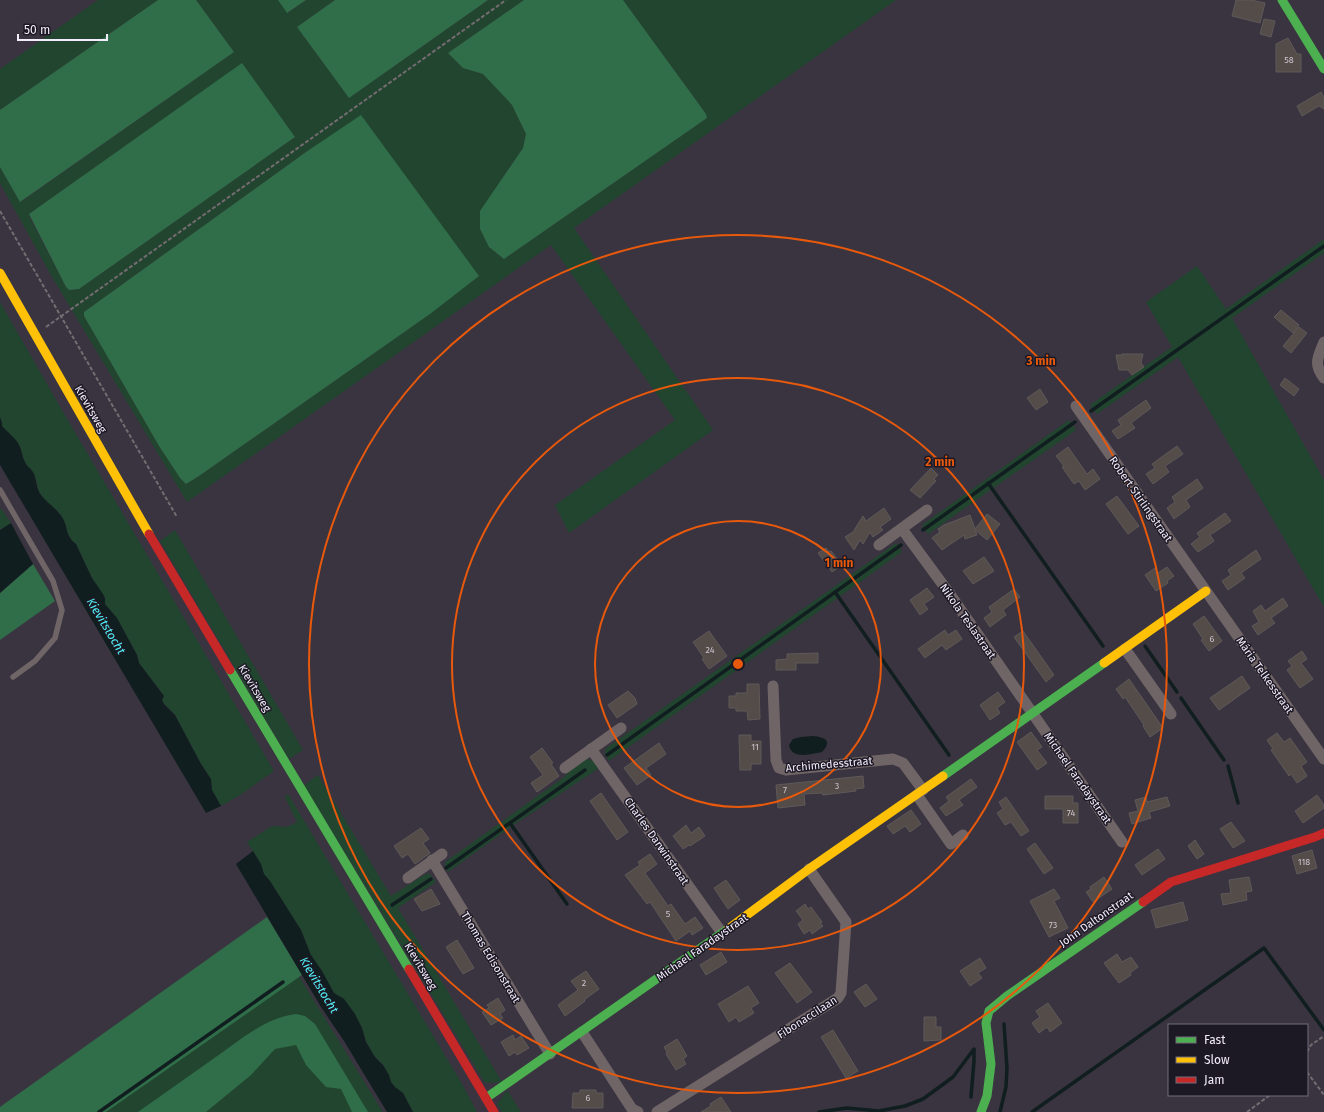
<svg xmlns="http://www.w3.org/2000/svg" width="1324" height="1112" viewBox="0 0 1324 1112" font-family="'Fira Sans',sans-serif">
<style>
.green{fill:#224530;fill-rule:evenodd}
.forest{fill:#306e49}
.water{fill:#111e1f}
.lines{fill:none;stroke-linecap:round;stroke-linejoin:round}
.stream{stroke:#111e1f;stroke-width:3.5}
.building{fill:#534c48;stroke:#5f5959}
.path{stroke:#746c70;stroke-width:2;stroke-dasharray:4 2;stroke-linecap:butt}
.lane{stroke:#706566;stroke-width:5.5}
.street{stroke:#706566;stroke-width:11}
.fast{stroke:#4caf50;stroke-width:9}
.slow{stroke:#ffc107;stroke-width:9}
.jam{stroke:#c62828;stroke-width:9}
.ring{fill:none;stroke:#e8590c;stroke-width:2}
.labels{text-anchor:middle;stroke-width:3;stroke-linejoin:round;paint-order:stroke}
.number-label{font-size:9px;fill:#cac4cf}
.street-label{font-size:11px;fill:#f2ecfc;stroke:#1d1924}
.water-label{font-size:12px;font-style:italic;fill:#51f3f8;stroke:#1d1924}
.centre{fill:#e8590c;stroke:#1d1924;stroke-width:2}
.ring-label{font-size:12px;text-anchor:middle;font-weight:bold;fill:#e8590c;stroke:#1d1924;stroke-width:3;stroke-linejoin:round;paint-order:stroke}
</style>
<rect width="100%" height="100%" fill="#393440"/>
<g class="green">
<path d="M98,0h60l-158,110v-41z"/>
<path d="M196,0h82l10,13 18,-13h29l-38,27 52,71 139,-98h36l-76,53 15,15 20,6 29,31 14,29 -3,14 -20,29 -23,52 9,18 15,12 203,-141 -1,-4 -13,-18 -70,-96h273l-322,228 139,202 -144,103 -14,-28 120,-85 -124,-175 -364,257 -135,-225 -52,-94v-16l17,30 4,5 213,-150zM242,64l53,73 -216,152 -9,1 -4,-3 -36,-69 -1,-4zM306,152l124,162 -231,162 -13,8 -6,-6 -21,-32 -75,-130v-4z"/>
<path d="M1324,239v14l-92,65 92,162v127l-146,-250 -81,57 -7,-9 82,-58 -26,-45 51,-36 29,43z"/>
<path d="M0,302l66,115 208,354 -34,24 -19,11 -9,-16 -1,-11 -10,-15 -26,-49 -11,-11 -2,-4 2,-4 -25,-33 -2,-8 -20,-37 -12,-14v-6l-13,-20 -16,-34c-12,-10 -7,-16 -14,-27 -6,-9 -15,-14 -21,-22 -4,-7 -4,-14 -7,-21 -2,-5 -7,-7 -9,-12 -3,-5 -3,-12 -6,-17 -4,-7 -12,-13 -17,-19v-3l-2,-6z"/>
<path d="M1069,420l7,10 -148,104 -6,-9z"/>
<path d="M0,507l11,16 -11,7z"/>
<path d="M175,530l128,220 -14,9 -129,-218z"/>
<path d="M896,543l6,9 -293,209 -4,-7v-5z"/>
<path d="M586,759l8,2 5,7 -87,58 -64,46 -3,-5v-5l122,-87 -1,-2z"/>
<path d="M318,775l73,121 33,-21 5,-2 7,9 -38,26 104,174 -17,1 -181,-298z"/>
<path d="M288,794l173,288 16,30h-64l-10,-19 -8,-6 -4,-5 -2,-7 -6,-10 -8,-8 -9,-15 -4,-14 -18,-29 -10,-6 -12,-22 -11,-16 -10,-25 -31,-49 -6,-7 -3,-10 -14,-22 25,-16 15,1 10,-5 -12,-25z"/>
<path d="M274,936l109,176h-362z"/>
<path d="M507,1090l14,22h-19l-5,-8z"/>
</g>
<g class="forest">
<path d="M158,0h38l38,52 -214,150 -20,-35v-57z"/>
<path d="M278,0h28l-19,13z"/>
<path d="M335,0h153l-139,98 -52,-71z"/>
<path d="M524,0h99l70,96 13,18 1,4 -203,141 -15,-12 -9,-18v-18l43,-63 3,-14 -14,-29 -29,-31 -20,-6 -15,-15z"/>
<path d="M242,63l53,74 -216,152 -10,1 -3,-3 -37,-73z"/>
<path d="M361,115l118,161 -49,38 -231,162 -13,8 -6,-6 -21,-32 -75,-130v-4l222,-160z"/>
<path d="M33,564l22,37 -55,39v-47z"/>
<path d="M267,917l35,58 -196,137h-106v-5z"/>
<path d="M296,1014l9,2 10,8 53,88h-16l-11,-23 -15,-2 -20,-22 -10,-20 -21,4 -24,26 -45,37h-68c25,-18 50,-35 75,-53 26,-18 51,-41 83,-45z"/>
</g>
<g class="water">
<path d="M0,417l2,6v3c5,6 14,12 17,19 3,5 3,12 6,17 2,5 7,7 9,12 3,7 2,14 7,21 6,8 15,13 21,22 7,11 2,17 14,27l16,34 11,16 2,4v6l12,14 20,37 2,8 25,33 -2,4 2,4 11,11 26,49 10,15 1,11 9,16 -15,7 -206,-348z"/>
<path d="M11,523l22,41 -33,29v-63z"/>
<path d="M813,736c12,1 20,5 9,16 -10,2 -31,8 -33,-7l4,-6 8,-2z"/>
<path d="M253,851l8,13 3,10 6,7 31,49 10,25 11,16 12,22 10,6 11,15 7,14 4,14 9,15 8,8 6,10 2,7 4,5 8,6 10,19h-26l-43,-71 -23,-34 -85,-143z"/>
</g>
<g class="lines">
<g class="stream">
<path d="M1091,411l233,-165"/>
<path d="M988,483l115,163"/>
<path d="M923,530l152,-108"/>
<path d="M835,592l114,163"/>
<path d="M1145,646l32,46"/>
<path d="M1181,698l43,62"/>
<path d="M607,755l294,-210"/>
<path d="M1228,766l10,37"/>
<path d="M510,823l57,81"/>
<path d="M446,868l139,-98"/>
<path d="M392,905l39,-26"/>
<path d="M99,1112l184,-130"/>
<path d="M819,1112l28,-4 32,3 26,-5 18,-7 30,-22 21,-28v12l-3,36"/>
<path d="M1000,1112l6,-25 1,-19 -3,-44"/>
<path d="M1032,1112l232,-164 60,82"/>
</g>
</g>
<g class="building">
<path d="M1236,0h15l14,3 -5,20 -28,-7z"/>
<path d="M1264,19l11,2 -4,16 -11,-3z"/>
<path d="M1288,38l9,16h4v18h-25v-28z"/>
<path d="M1321,92l3,5v12l-5,-3 -17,10 -5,-10z"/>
<path d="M1281,310l18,15 -6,8 -19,-16z"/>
<path d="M1299,327l8,6 -16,20 -8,-7z"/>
<path d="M1122,354h21l-2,9 3,4 -12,8 -4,-5h-9l-3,-15h6z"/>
<path d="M1285,378l14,11 -5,7 -14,-11z"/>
<path d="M1040,389l8,13 -12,8 -9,-12z"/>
<path d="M1146,400l5,8 -20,15 4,5 -17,11 -6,-8 9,-6 -3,-5z"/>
<path d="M1177,446l6,8 -18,12 4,6 -16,12 -7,-10 9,-6 -3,-4z"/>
<path d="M1068,447l19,27 6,-5 7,10 -15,11 -6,-9 -5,3 -12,-17 2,-1 -8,-10z"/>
<path d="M931,468l7,7 -4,4 2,2 -16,17 -10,-8z"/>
<path d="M1197,479l6,9 -17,12 4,7 -16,12 -7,-11 8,-6 -3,-5z"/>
<path d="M1117,496l22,30 -11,8 -22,-30z"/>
<path d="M884,508l7,11 -11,8 3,3 -10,7 -3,-5 -7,12 -3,-4 -6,10 -9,-13 8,-5 10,-16 3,5z"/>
<path d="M1225,513l6,8 -21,14 4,6 -16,11 -7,-8 9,-7 -3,-4z"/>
<path d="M987,514l13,10 -13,16 -12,-10 2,5 -12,4 -1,-4 -22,15 -10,-12 8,-6 -2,-3 6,-4 26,-10 5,14z"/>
<path d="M826,548l3,4 2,-1 11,14 -10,7 -14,-19z"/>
<path d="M1256,550l5,9 -20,14 4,5 -17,12 -6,-9 9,-6 -3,-5z"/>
<path d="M984,557l10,14 -21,13 -10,-13z"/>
<path d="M1167,567l7,9 -7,5 1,2 -12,8 -11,-16 10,-7 3,5z"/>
<path d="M927,588l7,9 -10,7 4,5 -8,6 -10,-15z"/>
<path d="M1014,589l6,8 -17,13 3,5 -16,12 -6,-9 8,-6 -3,-5z"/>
<path d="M1283,598l5,8 -17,12 4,5 -17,12 -6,-9 7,-4 -6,-11 8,-6 4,6z"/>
<path d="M1204,616l18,25 -13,10 -8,-11 2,-1 -10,-15z"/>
<path d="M945,630l3,5 8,-5 6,9 -16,11 -4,-5 -17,13 -7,-9z"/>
<path d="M709,631l18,25 -18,13 -7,-10 2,-1 -11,-16z"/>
<path d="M1023,631l31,44 -8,7 -32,-45z"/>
<path d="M1302,651l5,8 -6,4 12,16 -13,9 -13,-18 5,-4 -4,-5z"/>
<path d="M818,653v10h-22v7h-20v-10l11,-1v-5z"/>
<path d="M1242,676l8,12 -31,22 -9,-12z"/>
<path d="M1129,679l34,49 -13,9 -7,-11 1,-1 -19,-28 -2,2 -7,-10z"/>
<path d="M747,684h12l1,35 -12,1 -1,-9h-11v-3h-7v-12h7v-3h11z"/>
<path d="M628,691l7,7 2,6 -20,14 -9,-13z"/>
<path d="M998,692l7,10 -8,6 3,5 -10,7 -10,-15z"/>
<path d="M1031,732l11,15 -5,3 10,13 -10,7 -20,-28z"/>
<path d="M1277,733l7,9 6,-4 17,24 -6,4 6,10 -10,7 -6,-9 -2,2 -18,-26 2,-1 -6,-9z"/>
<path d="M739,735h12v6h10v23h-10v6h-11z"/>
<path d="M659,743l7,11 -20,14 5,7 -14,10 -13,-17z"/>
<path d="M542,748l11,15 -2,1 8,12 -22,16 -6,-9 12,-8 -13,-18z"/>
<path d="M863,776l1,12 -9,1 1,2 -33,4 -1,-2 -18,1 1,11 -27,3 -2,-23z"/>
<path d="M971,779l6,8 -18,13 4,5 -17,11 -6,-8 9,-7 -3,-4z"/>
<path d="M601,793l27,39 -11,8 -27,-39z"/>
<path d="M1317,795l7,10v3l-21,15 -8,-12z"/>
<path d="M1045,796h28v7h5v20h-15v-14h-18z"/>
<path d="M1006,797l23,34 -8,5 -10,-14 -6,3 -8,-12 6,-4 -4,-7z"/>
<path d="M1146,797l1,5 20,-5 3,9 -21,6 2,6 -19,6 -3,-11 9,-2 -3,-11z"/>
<path d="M911,810l10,14 -11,8 -5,-6 -12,8 -6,-8z"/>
<path d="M1231,822l14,19 -12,7 -13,-19z"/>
<path d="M686,825l5,8 8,-6 6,9 -15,10 -1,-1 -6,4 -10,-13z"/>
<path d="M421,828l8,11 -6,4 7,10 -15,11 -7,-10 -6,4 -8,-12z"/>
<path d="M1195,840l9,14 -7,5 -9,-13z"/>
<path d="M1035,843l18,25 -9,6 -17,-25z"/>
<path d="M1158,849l7,10 -23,16 -7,-10z"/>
<path d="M1312,850l5,18 -20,6 -5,-18z"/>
<path d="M650,854l7,10 -12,9 23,33 3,-2 14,20 10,-7 8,11 -11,7 -2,-4 -14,10 -26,-39 -3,2 -22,-29 15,-10 -2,-3z"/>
<path d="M1104,877l8,12 -19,13 -7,-10 5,-3 -1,-2z"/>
<path d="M1249,877l3,14 -6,1 1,8 -24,5 -2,-11 10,-1 -2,-13z"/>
<path d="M726,880l14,20 -12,9 -14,-21z"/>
<path d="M431,889l9,15 -18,7 -8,-12z"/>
<path d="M1054,889l6,9 -6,3 14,27 -19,9 -19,-36z"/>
<path d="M1183,902l5,18 -32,8 -5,-18z"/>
<path d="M805,904l3,5 3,-2 11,15 -2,1 3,3 -11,8 -2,-4 -6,4 -6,-10 5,-4 -7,-9z"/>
<path d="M457,940l17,28 -11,6 -17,-27z"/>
<path d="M721,952l6,10 -21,13 -6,-10z"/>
<path d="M1117,954l5,8 9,-5 7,10 -8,6 1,2 -12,8 -15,-20z"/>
<path d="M980,958l6,10 -8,5 4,5 -12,8 -10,-15z"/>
<path d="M790,963l22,29 -15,11 -22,-30z"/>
<path d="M586,971l13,18 -15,11 1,1 -20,15 -7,-11 20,-15 -7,-9z"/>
<path d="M866,984l11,15 -12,8 -11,-15z"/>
<path d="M748,986l11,17 -8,5 3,5 -15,9 -3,-5 -7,5 -11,-18z"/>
<path d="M498,998l7,12 -5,4 3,4 -12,7 -9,-13 7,-4 -2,-3z"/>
<path d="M1048,1003l14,20 -12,9 -3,-5 -8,6 -7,-10 8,-6 -4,-6z"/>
<path d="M924,1017h12v10h5v13l-17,1z"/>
<path d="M833,1030l25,41 -12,7 -25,-41z"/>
<path d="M513,1035l2,5 6,-4 8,12 -12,7 -2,-3 -6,4 -8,-14z"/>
<path d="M677,1039l10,17 -4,3 3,5 -10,6 -10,-16 1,-2 -3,-5z"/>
<path d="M580,1090h16v3h7v15h-31l1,-15h7z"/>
<path d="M721,1097l10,15h-30l10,-6 -1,-2z"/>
</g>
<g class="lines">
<g class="path">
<path d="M0,211l177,306"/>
<path d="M46,327l460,-327"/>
<path d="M1307,1052l4,-7 13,-9"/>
<path d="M1307,1072l17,23"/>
<path d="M1247,1112l23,-17"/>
</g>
<path class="lane" d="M0,490l53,91 9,29 -7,28 -20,23 -22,16"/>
<g class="street">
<path d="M1324,342c-6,15 -11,22 0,36"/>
<path d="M1076,406l248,353"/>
<path d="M902,529l47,64 173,249"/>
<path d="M879,545l48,-35"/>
<path d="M1125,649l46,65"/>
<path d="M773,686l3,74 3,8 7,2 107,-11 10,4 20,27"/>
<path d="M591,749l131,184"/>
<path d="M565,768l56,-40"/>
<path d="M917,795l34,49 12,-9"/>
<path d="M432,860l118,194"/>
<path d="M408,878l34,-24"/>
<path d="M582,1032l50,77 6,3"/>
<path d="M657,1112l181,-114 3,-5 5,-71 -37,-53"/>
</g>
<g class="fast">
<path d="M1282,0l42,69"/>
<path d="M230,670l179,299"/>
<path d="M943,776l161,-113"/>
<path d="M486,1098l242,-169"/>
<path d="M981,1112l6,-16 4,-32 -5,-41 3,-12 18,-15 136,-94"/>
</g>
<g class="slow">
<path d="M0,273l149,261"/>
<path d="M1104,663l102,-72"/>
<path d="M728,929l81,-60 134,-93"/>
</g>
<g class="jam">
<path d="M149,534l81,136"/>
<path d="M1143,902l28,-20 144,-45 9,-4"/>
<path d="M409,969l85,143"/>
</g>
</g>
<g class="ring">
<circle cx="738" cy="664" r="143"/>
<circle cx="738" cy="664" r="286"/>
<circle cx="738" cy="664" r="429"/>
</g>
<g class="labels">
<g class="number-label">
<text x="1289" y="63">58</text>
<text x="1212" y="642">6</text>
<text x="710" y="653">24</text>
<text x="755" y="750">11</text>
<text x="837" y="789">3</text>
<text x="785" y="793">7</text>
<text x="1071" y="816">74</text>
<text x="1304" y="865">118</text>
<text x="668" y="917">5</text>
<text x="1053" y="928">73</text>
<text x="584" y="986">2</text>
<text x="588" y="1101">6</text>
</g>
<g class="street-label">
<text transform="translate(91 409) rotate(60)" y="4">Kievitsweg</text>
<text transform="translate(1141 499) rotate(55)" y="4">Robert Stirlingstraat</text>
<text transform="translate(968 621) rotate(55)" y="4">Nikola Teslastraat</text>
<text transform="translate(1265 675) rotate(55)" y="4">Mária Telkesstraat</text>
<text transform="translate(255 688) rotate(59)" y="4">Kievitsweg</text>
<text transform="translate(829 764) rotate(-5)" y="4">Archimedesstraat</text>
<text transform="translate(1078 778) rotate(55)" y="4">Michael Faradaystraat</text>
<text transform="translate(657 841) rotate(55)" y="4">Charles Darwinstraat</text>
<text transform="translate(1096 919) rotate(-35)" y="4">John Daltonstraat</text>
<text transform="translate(702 947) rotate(-35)" y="4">Michael Faradaystraat</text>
<text transform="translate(491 957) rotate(59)" y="4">Thomas Edisonstraat</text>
<text transform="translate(421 966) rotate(59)" y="4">Kievitsweg</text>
<text transform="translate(807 1017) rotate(-33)" y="4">Fibonaccilaan</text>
</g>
<g class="water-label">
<text transform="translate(106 626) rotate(59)" y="4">Kievitstocht</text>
<text transform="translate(319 985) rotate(59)" y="4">Kievitstocht</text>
</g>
</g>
<circle cx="738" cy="664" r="6" class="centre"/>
<g class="ring-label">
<text x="1041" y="365">3 min</text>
<text x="940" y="466">2 min</text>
<text x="839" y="567">1 min</text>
</g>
<rect x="1168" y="1024" width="140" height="72" fill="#1d1924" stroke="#726d7a"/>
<rect x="1176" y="1037" width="20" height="6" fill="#4caf50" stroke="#726d7a"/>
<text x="1204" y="1044" font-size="12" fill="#f2ecfc">Fast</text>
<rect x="1176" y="1057" width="20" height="6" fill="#ffc107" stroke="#726d7a"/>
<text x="1204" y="1064" font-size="12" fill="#f2ecfc">Slow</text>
<rect x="1176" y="1077" width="20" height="6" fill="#c62828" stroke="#726d7a"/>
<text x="1204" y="1084" font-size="12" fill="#f2ecfc">Jam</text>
<path d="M18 34v6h89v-6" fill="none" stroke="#f2ecfc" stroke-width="2"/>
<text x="24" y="34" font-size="12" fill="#f2ecfc" stroke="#1d1924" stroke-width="3" paint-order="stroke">50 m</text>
</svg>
